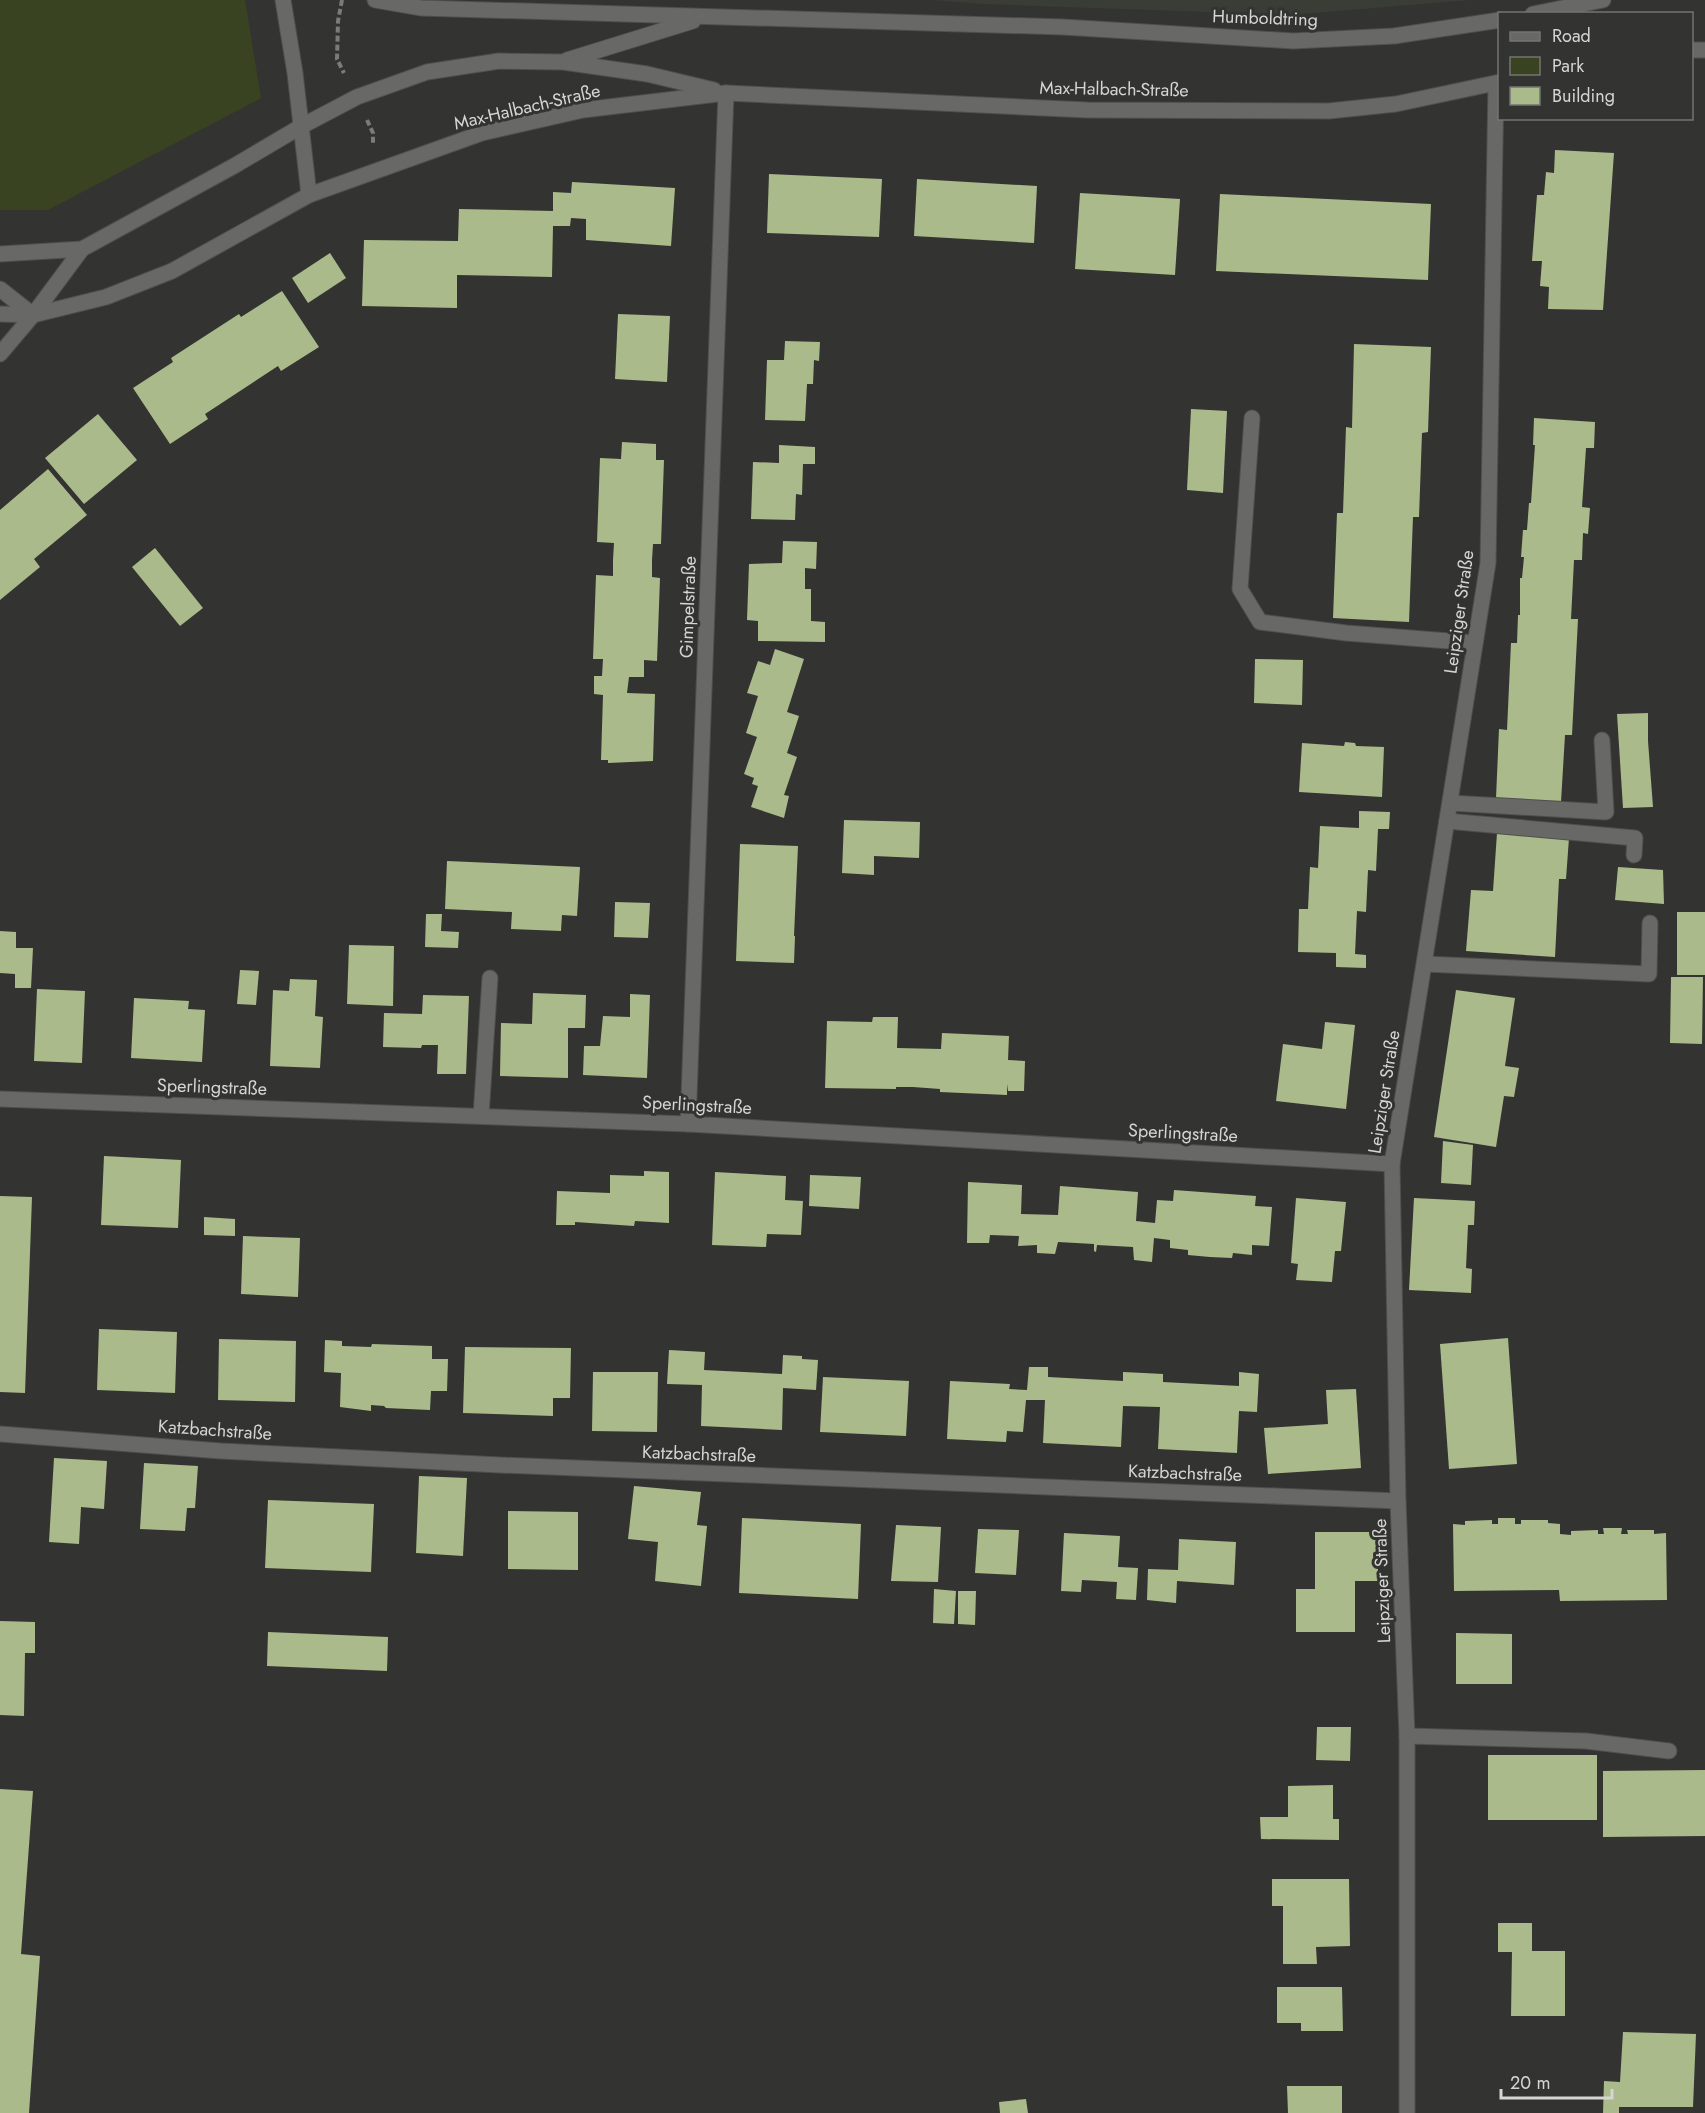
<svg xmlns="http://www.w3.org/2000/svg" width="1705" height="2113" viewBox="0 0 1705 2113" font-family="Jost,sans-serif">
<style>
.built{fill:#3a3d35}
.green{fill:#394322}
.building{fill:#abba8b}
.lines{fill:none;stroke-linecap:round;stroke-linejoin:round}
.service-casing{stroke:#4f504d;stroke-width:17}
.minor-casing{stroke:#4f504d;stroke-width:17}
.tertiary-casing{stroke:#4f504d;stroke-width:17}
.path{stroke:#7b7b79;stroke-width:4;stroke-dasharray:6 3;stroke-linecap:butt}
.service{stroke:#686966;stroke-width:15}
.minor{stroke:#686966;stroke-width:15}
.tertiary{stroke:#686966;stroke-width:15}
.labels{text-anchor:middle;stroke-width:6;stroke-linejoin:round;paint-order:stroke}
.street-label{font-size:18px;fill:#d5d5d3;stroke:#333431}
</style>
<rect width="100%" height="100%" fill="#333431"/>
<path class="built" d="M931,0h540l-181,15 -306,-11z"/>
<path class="green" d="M0,0h245l16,98 -213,112h-48z"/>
<g class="building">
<path d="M1555,150l59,3 -11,157 -55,-1 1,-22 -9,-1 2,-25h-10l5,-66h7l2,-23 8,1z"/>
<path d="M769,174l113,5 -3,58 -112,-4z"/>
<path d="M917,179l120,7 -3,57 -120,-7z"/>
<path d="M572,182l103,6 -4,58 -85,-6v-21l-15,-1 -1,8h-17l-1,51 -95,-2v33l-95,-2 2,-66 94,1 1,-32 94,2v-19l18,1z"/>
<path d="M1080,193l100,6 -5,76 -100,-6z"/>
<path d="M1220,194l211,10 -3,76 -212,-9z"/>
<path d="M330,253l16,25 -38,25 -16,-25z"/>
<path d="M282,291l37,56 -38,24 -3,-5 -73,48 3,5 -38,25 -37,-56 40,-26 -2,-4 68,-44 2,3z"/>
<path d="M618,314l52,2 -3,66 -52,-3z"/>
<path d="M785,341l35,1 -1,19 -5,-1 -1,24h-6l-2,37 -40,-1 2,-60h17z"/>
<path d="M1354,344l77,3 -3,85 -6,1 -3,84h-6l-4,105 -76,-4 4,-105h6l3,-86 6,1z"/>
<path d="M1191,409l36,2 -4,82 -36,-3z"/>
<path d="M98,414l39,46 -53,44 -39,-46z"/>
<path d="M1534,418l61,4 -1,26h-8l-4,59 8,1 -2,26 -5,-1 -1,27h-8l-3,59h7l-6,116h-7l-4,67 -65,-4 3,-69 8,1 4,-87h6l1,-28h2v-37h2l2,-21h-3l2,-27h4l2,-27h2l4,-58h-2z"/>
<path d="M622,442l34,2v16h8l-3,84h-8l-1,16v17l8,1 -3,83 -13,-1v17h-15l-2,16 28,1 -2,67 -45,2v-3h-7l2,-65 -9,-1v-18h8l1,-17h-10l3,-84 17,1v-16l1,-17 -17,-1 3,-84 21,1z"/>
<path d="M779,445l36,2v17h-12l-1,31 -6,-1 -1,26 -44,-1 2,-57 26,1z"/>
<path d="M48,469l39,46 -53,44 6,8 -40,33v-90z"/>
<path d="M783,541l34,1 -1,27 -11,-1v21h6v32l14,1v20l-67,-1v-20l-11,-1 2,-56 33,-1z"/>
<path d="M155,548l48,60 -23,18 -48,-59z"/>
<path d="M775,649l29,10 -17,53 12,4 -12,37 10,4 -13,38 5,1 -5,22 -33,-11 7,-21 -6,-2 2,-6 -10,-4 13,-37 -11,-4 12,-37 -11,-3 11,-32 12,4z"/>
<path d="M1255,659l48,1 -1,45 -48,-2z"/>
<path d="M1648,713v28l5,66 -30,1 -6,-94z"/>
<path d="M1345,742l10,1 1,3 28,1 -2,50 -83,-5 3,-49 42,3z"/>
<path d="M1359,811l31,1 -1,17h-11l-2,42 -8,-1 -2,42 -9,-1 -2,43 11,1v13l-30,-1v-14l-38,-1 1,-43h9l2,-42 8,1 2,-42 39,2z"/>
<path d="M844,820l76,2 -1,36 -45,-2v19l-32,-2z"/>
<path d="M1497,833l72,5 -3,41h-7l-4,78 -89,-6 5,-61 22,1z"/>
<path d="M740,844l58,2 -4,90h1l-1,27 -58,-2z"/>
<path d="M447,861l133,6 -3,49 -15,-1 -1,16 -50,-2 1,-17 -67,-3z"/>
<path d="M1618,867l45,3 1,34 -49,-4z"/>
<path d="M615,902l35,1 -2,35 -34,-1z"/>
<rect x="1677" y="912" width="28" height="63"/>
<path d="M426,914h16l-1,17 18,1 -1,16 -33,-1z"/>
<path d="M0,931l16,1v16h17l-2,40h-16v-14l-15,-1z"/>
<path d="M349,945l45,1 -1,60 -46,-2z"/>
<path d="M240,970l19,1 -3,34 -19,-1z"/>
<path d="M1671,977h32l-1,67 -32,-1z"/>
<path d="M290,979l27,1 -2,36 8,1 -3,51 -50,-2 3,-76 16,1z"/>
<path d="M37,989l48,2 -3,72 -48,-2z"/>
<path d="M1456,990l59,8 -10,68 14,2 -5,29 -10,-1 -8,51 -62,-10z"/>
<path d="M533,993l53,2 -1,33h-17v50l-68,-2 1,-53 31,1z"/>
<path d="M630,994l20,1 -3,83 -64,-3 1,-29h16l3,-30 27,1z"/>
<path d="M423,995l46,1 -3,78h-29l1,-29h-16l-1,3 -38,-1 1,-34 38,1z"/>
<path d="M134,998l55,3 -1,8 17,1 -3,52 -71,-4z"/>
<path d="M873,1017h25l-1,31 44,1 1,-16 67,3 -1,24 17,1 -1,30h-16l-1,-7v11l-67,-3v-3l-27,-2h-17v2l-71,-1 2,-67 45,1z"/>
<path d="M1325,1022l30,3 -9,84 -70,-8 7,-57 39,5z"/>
<path d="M1443,1141l30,4 -2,40 -30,-2z"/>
<path d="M104,1156l77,4 -3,68 -77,-3z"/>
<path d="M644,1171l25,1v51l-34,-2 -1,5 -59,-4v3h-19l1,-34 53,2v-18l34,1z"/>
<path d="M715,1172l71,4 -1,24 18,1 -2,34 -34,-1 -1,13 -54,-2z"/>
<path d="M810,1175l51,2 -2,32 -50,-3z"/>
<path d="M968,1182l54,3 -1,29 37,1 2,-29 78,6 -2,29 19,2 2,-23 16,1 1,-11 82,6 -1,10 17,1 -3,39 -17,-1v10l-19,-2 -1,5 -22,-1 -22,-2v-5l-18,-2v-8l-16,-2 -2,24 -18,-2 -1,-13 -36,-2 -1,7 -2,-1v-7l-36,-2 -3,12 -18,-1v-8l-19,1 1,-10 -29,-1 -1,8h-22z"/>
<path d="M0,1196l32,1 -7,196 -25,-1z"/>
<path d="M1296,1198l50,4 -5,49h-6l-3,31 -36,-2 2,-16 -7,-1z"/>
<path d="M1414,1198l61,3 -1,24h-6l-2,43 6,1 -1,24 -62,-3z"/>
<path d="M204,1217l31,2v17l-31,-1z"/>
<path d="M243,1236l57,2 -2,59 -57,-3z"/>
<path d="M99,1329l78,3 -2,61 -78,-3z"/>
<path d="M1508,1338l9,126 -68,5 -9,-125z"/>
<path d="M219,1339l77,2 -1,61 -77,-2z"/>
<path d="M325,1340l17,1v5l29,1 1,-3 60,2v13h16l-1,32h-16l-1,19 -44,-2 -2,-2 -13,-1v6l-31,-4 1,-34 -17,-1z"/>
<path d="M465,1347l106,1 -1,50h-17v18l-90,-3z"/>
<path d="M669,1350l36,2 -1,18 78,4 1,-19 19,1v3l16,1 -2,30 -33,-2 -1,42 -81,-4 1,-41 -35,-1z"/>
<path d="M1029,1367h19v10l75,4v-9l21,1 19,1v8l76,4v-14l20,2 -2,38 -18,-1 -2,42 -79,-4 2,-42 -37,-1 -2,41 -78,-4 2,-43h-19l-3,32 -16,-1 -1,11 -59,-3 3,-58 60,3 -1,5 18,1z"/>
<path d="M593,1372h65l-1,60 -65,-1z"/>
<path d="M823,1377l86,4 -3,55 -86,-4z"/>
<path d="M1356,1389l5,79 -93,6 -4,-46 64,-4 -2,-34z"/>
<path d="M54,1458l53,3 -3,48 -23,-2 -2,37 -30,-2z"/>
<path d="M144,1463l54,3 -3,42h-8l-2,23 -45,-2z"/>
<path d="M419,1476l48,2 -4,78 -47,-3z"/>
<path d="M634,1486l67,6 -4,33 10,1 -6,60 -46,-5 3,-39 -30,-3z"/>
<path d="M268,1500l106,4 -3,68 -106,-4z"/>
<path d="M508,1511l70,1v58l-70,-1z"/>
<path d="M742,1518l119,6 -3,75 -119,-6z"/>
<path d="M1498,1518h17v6h6v-4h27v3l12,1v10l11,1v-4l27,-1v4h6l-1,-6h19l-1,6h7l-1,-4h27v4l12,-1 1,67 -107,1 -1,-11 -105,1 -1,-67 12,1v-4l27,-1v4h6z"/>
<path d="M896,1525l45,2 -3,55 -47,-1z"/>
<path d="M978,1529l41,1 -3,45 -41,-2z"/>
<path d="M1315,1532h63v49h-23v51h-59v-43h19z"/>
<path d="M1064,1533l56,3 -2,31 20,1 -2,32 -20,-1 1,-17 -35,-2 -1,12 -20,-1z"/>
<path d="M1179,1539l57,3 -2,43 -57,-4 -1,22 -29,-3 1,-31 30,1z"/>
<path d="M934,1589l22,2 -2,33 -21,-1z"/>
<path d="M958,1591h18l-1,34 -17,-1z"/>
<path d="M0,1621l35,1v31h-10l-1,63 -24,-1z"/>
<path d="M268,1632l120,5 -1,34 -120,-5z"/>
<path d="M1456,1633l56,1v50h-56z"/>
<path d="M1317,1727h34l-1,34 -34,-1z"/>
<rect x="1488" y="1755" width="109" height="65"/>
<path d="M1705,1770v66l-102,1v-66z"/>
<path d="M1333,1785v34h6v21l-78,-1 -1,-22h28v-31z"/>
<path d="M0,1789l33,2 -12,163 19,2 -11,157h-29z"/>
<path d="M1272,1879h77l1,67 -34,1 1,17h-34v-58h-11z"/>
<path d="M1498,1923h34v28h33v65h-54l1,-64h-14z"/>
<path d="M1277,1987h65l1,44h-42v-8h-24z"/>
<path d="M1623,2032l73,2 -3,73h-74v6h-16l1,-32 16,1z"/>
<path d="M1287,2086h55v27h-54z"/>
<path d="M1026,2099l2,14h-28l-1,-11z"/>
</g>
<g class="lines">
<defs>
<g id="service">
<path d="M1252,418l-12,171 20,33 86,11 129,10"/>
<path d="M1450,803l156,9 -4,-72"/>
<path d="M1447,821l188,17 -1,17"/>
<path d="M1425,964l224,10 1,-51"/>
<path d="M481,1116l9,-138"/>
<path d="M1407,1736l179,5 83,10"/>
</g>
<g id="minor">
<path d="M0,289l33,26"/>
<path d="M0,354l33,-39 49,-66"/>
<path d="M0,1099l688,25 704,40"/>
<path d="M688,1124l38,-1031"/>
<path d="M0,1434l221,17 279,14 898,36"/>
<path d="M1407,2113v-377l-9,-235 -6,-337 96,-601 8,-480"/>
</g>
<g id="tertiary">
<path d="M283,0l12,73 14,122"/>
<path d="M375,0l46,8 642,19 230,14 101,-5 106,-16"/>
<path d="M1533,14l70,-14"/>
<path d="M1692,50h13"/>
<path d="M567,60l126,-39"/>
<path d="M0,254l82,-5 152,-83 66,-39 57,-30 70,-25 72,-11 64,1 84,12 67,16"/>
<path d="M0,314l33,1 73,-18 66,-26 137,-76 173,-62 101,-23 143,-17 361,17 242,1 67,-7 104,-22"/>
</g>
</defs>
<use href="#service" class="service-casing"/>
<use href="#minor" class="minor-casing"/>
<use href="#tertiary" class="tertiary-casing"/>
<g class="path">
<path d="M342,0l-4,21 -1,38 7,14"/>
<path d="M367,120l6,13v11"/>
</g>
<use href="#service" class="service"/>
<use href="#minor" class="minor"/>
<use href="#tertiary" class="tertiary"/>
</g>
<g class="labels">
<g class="street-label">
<text transform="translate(1265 18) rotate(2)" y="6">Humboldtring</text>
<text transform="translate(1114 89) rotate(1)" y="6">Max-Halbach-Straße</text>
<text transform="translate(527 107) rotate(-13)" y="6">Max-Halbach-Straße</text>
<text transform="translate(688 607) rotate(-88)" y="6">Gimpelstraße</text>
<text transform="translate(1459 612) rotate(-82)" y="6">Leipziger Straße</text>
<text transform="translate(212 1087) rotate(2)" y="6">Sperlingstraße</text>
<text transform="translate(1384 1092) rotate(-81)" y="6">Leipziger Straße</text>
<text transform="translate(697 1105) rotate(3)" y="6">Sperlingstraße</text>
<text transform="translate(1183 1133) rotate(3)" y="6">Sperlingstraße</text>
<text transform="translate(215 1430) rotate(4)" y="6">Katzbachstraße</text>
<text transform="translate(699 1454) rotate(2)" y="6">Katzbachstraße</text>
<text transform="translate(1185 1473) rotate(2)" y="6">Katzbachstraße</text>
<text transform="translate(1382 1581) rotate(-92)" y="6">Leipziger Straße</text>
</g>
</g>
<rect x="1498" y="12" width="195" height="108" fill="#333431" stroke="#747472" stroke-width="1.5"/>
<rect x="1510" y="32" width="30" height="9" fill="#686966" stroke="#747472" stroke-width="1.5"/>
<text x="1552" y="42" font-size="18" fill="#d5d5d3">Road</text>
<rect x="1510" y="57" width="30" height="18" fill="#394322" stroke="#747472" stroke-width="1.5"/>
<text x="1552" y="72" font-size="18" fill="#d5d5d3">Park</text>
<rect x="1510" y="87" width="30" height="18" fill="#abba8b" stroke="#747472" stroke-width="1.5"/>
<text x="1552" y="102" font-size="18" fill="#d5d5d3">Building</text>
<path d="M1501 2089v9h111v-9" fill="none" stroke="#d5d5d3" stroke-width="3"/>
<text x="1510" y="2089" font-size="18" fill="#d5d5d3" stroke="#333431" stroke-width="4.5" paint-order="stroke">20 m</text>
</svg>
